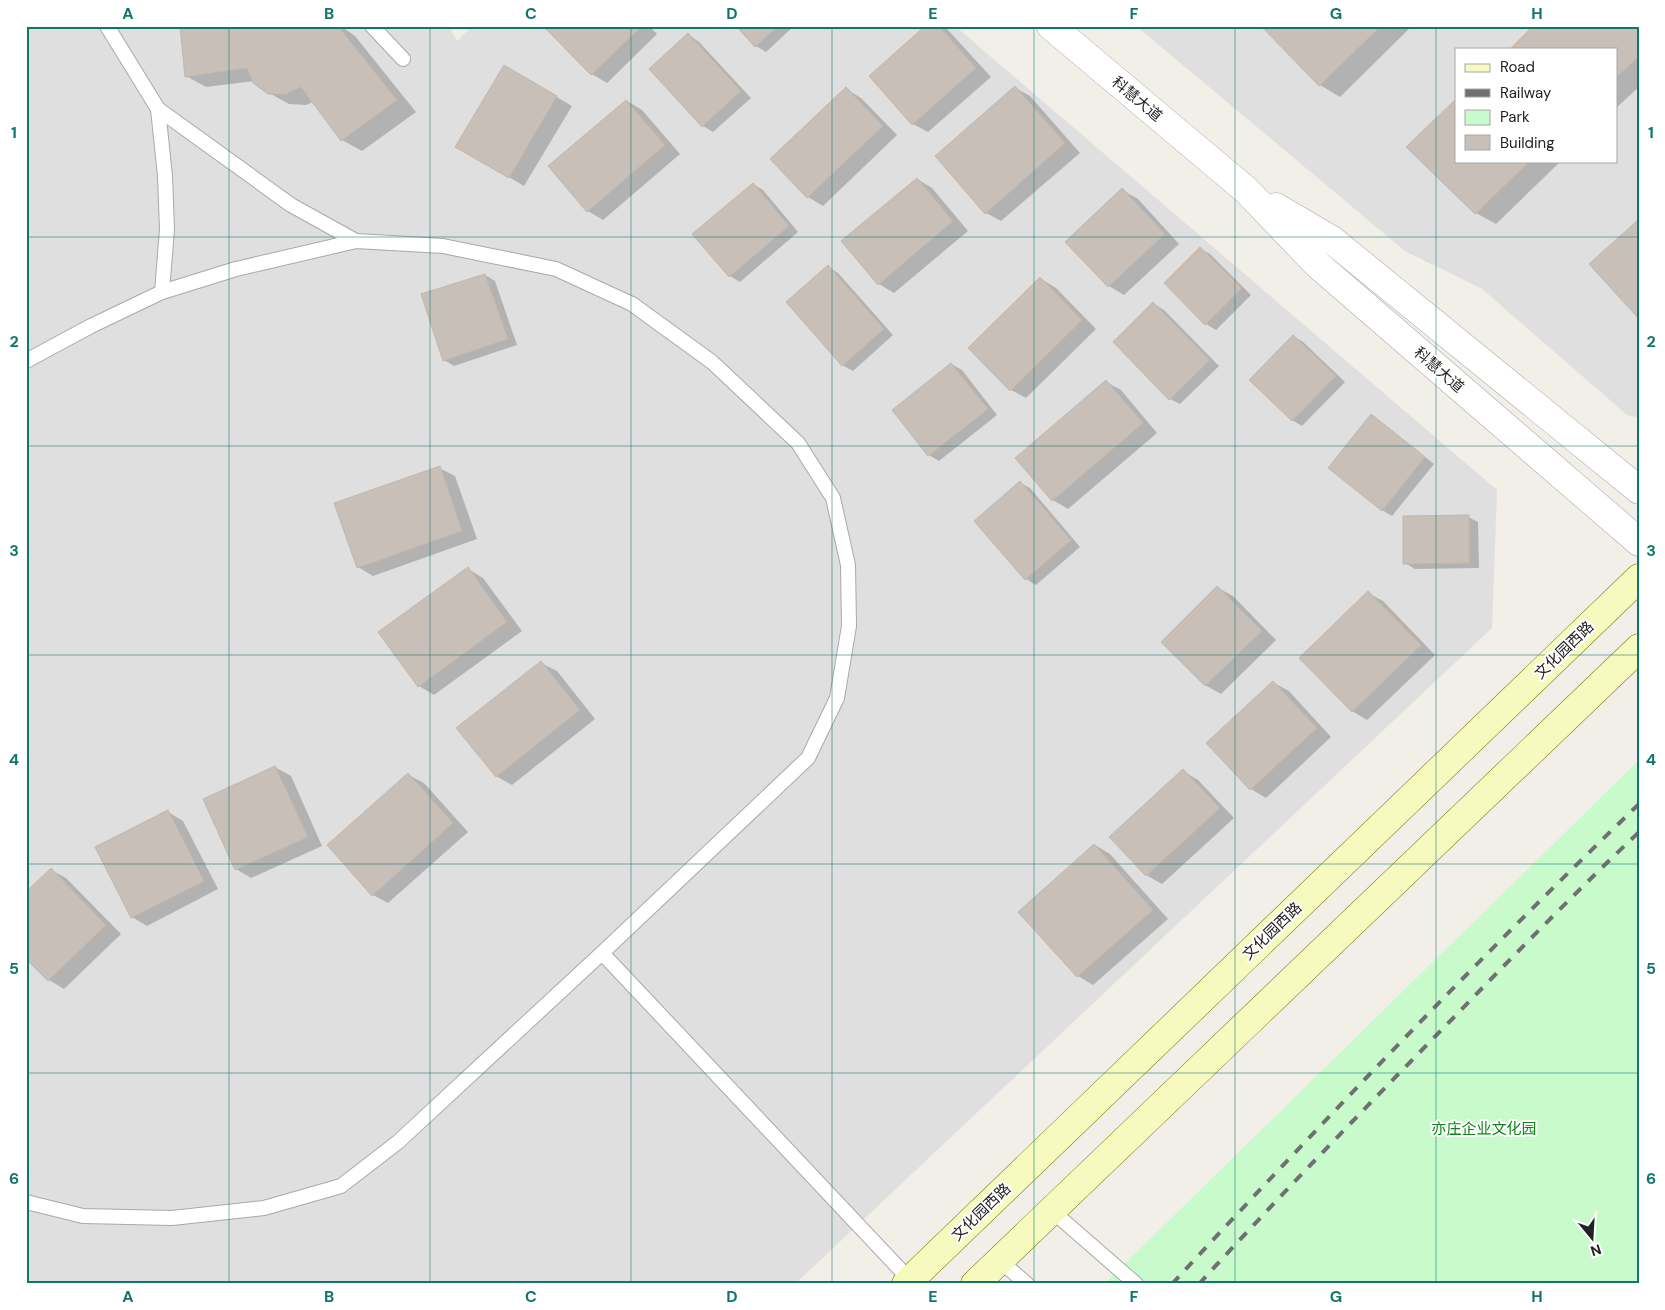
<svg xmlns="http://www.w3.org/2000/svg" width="1665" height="1310" viewBox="0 0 1665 1310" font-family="'DM Sans','Noto Sans SC',sans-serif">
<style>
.residential{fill:#e0dfdf;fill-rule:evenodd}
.park{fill:#c8facc}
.shadow{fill:#0003}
.building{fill:#c7bfb8;stroke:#c4b6ab}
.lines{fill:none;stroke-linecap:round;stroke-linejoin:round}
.service-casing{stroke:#a9a9a9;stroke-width:16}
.tertiary-casing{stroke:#a9a9a9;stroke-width:29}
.secondary-casing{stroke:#707d05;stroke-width:29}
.service{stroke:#fff;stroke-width:14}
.tertiary{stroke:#fff;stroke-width:28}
.secondary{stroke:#f7fabf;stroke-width:28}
.rail{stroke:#707070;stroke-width:4;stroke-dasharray:10 10;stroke-linecap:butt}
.grid{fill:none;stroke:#0f766e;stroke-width:1;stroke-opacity:0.55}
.labels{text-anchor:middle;stroke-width:4;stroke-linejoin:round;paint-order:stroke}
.street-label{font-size:15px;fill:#222;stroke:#fff}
.park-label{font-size:15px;fill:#0c8416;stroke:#fff}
.neatline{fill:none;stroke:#0f766e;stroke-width:2}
.grid-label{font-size:16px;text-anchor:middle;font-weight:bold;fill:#0f766e}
</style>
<rect width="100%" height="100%" fill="#f2efe9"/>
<g class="residential">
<path d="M26,26h423l8,15 15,-15h483l542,464 -5,138 -697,656h-769z"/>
<path d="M1136,26h503v392l-12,-3 -145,-126 -77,-38zM1456,49h160v112h-160z"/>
</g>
<path class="park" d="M1639,760v524h-535z"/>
<g class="shadow">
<path d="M181,26h160l14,10 61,76 -54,39 -20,-11 -29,-38 -7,3 -17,-1 -20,-11 -15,-12 -48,6 -20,-11z"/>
<path d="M545,26h104l8,8 -50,49 -15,-9z"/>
<path d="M737,26h57l-28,26 -10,-6z"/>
<path d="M927,26h15l6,4 43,47 -63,55 -15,-8z"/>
<path d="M1262,26h150l-72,71 -20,-12z"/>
<path d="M1639,26v61l-23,21v-59z"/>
<path d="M688,35l10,6 53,57 -38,34 -10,-6 -52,-57z"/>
<path d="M505,67l67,39 -48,80 -67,-40z"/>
<path d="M1015,88l15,8 50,57 -79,68 -15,-8z"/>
<path d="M846,89l15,9 36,37 -74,71 -15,-9 -36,-38z"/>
<path d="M627,101l15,9 38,44 -77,66 -15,-9z"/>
<path d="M1456,101v60h105l-65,63 -20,-11 -68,-66z"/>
<path d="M917,179l15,9 36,43 -74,62 -15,-9z"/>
<path d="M753,184l10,6 35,42 -58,50 -10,-6z"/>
<path d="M1122,190l16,9 41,45 -55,51 -15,-9 -42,-44z"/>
<path d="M1200,249l10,5 41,41 -35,35 -10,-6z"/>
<path d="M828,267l10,6 55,62 -40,36 -11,-6z"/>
<path d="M485,275l10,6 22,64 -63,21 -10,-6z"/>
<path d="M1041,279l15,9 40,41 -70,69 -15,-8z"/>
<path d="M1154,304l10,6 55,56 -39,38 -10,-5z"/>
<path d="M1293,336l10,6 42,40 -43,44 -10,-6z"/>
<path d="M951,364l11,6 35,45 -58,46 -10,-6z"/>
<path d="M1106,382l15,8 36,43 -89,76 -15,-9z"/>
<path d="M1371,416l10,6 53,42 -42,52 -10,-6z"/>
<path d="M439,468l16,8 22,63 -104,37 -15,-9z"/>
<path d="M1020,483l10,5 50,59 -44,38 -10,-6z"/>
<path d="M1468,517l10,5 1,46 -64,1 -10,-6z"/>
<path d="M468,569l15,9 39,53 -88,64 -15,-9z"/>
<path d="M1218,588l15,8 43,44 -55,54 -16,-9z"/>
<path d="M1368,593l15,8 52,54 -68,65 -15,-9z"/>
<path d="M541,663l16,8 38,48 -83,66 -16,-9z"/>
<path d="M1274,683l15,8 42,46 -65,61 -15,-9z"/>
<path d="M275,767l16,9 31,70 -71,32 -15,-9z"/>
<path d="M1183,771l15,9 36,38 -72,66 -16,-9z"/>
<path d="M408,775l16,8 44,49 -80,71 -15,-8z"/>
<path d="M168,812l15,9 35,68 -71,37 -15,-9z"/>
<path d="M1095,845l15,9 58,65 -75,66 -15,-9 -58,-64z"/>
<path d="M51,870l15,8 55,56 -57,55 -15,-9z"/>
</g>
<g class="building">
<path d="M180,26h158l59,74 -56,41 -40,-54 -15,7h-18l-15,-11 -6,-15 -62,9z"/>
<path d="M543,26h99l-51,49z"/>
<path d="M736,26h42l-23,21z"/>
<path d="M925,26h14l37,42 -64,57 -43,-49z"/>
<path d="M1261,26h120l-62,60z"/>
<path d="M1533,26h106v30l-23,22v-29h-106z"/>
<path d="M688,33l53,58 -39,36 -53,-58z"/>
<path d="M504,65l53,31 -48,82 -54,-31z"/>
<path d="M1015,86l50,57 -80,71 -50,-58z"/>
<path d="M846,87l37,39 -76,72 -37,-39z"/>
<path d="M1456,99v62h74l-55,53 -69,-67z"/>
<path d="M626,100l39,45 -78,67 -39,-46z"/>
<path d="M917,178l36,43 -75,64 -37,-44z"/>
<path d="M753,183l36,43 -60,51 -37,-43z"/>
<path d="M1122,188l43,46 -57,53 -43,-45z"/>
<path d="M1639,219v100l-50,-55z"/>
<path d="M1200,247l42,41 -37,37 -41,-42z"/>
<path d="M828,265l56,64 -42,37 -56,-64z"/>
<path d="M485,274l23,65 -65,22 -22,-67z"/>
<path d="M1040,277l42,43 -72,71 -42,-43z"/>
<path d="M1153,302l57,58 -41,40 -56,-58z"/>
<path d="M1293,335l43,41 -44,45 -43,-41z"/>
<path d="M951,363l37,46 -60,47 -36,-46z"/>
<path d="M1106,380l37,43 -91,78 -37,-43z"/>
<path d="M1371,414l54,43 -43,54 -54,-43z"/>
<path d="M440,466l22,65 -105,37 -23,-65z"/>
<path d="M1020,481l51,59 -46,40 -51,-59z"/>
<path d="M1469,515v48l-66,1v-48z"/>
<path d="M468,567l39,55 -89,65 -40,-55z"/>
<path d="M1217,586l45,45 -57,55 -44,-44z"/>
<path d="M1368,591l53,54 -69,67 -53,-54z"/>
<path d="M541,661l39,49 -84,67 -40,-49z"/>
<path d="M1273,681l44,47 -67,62 -44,-47z"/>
<path d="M275,766l33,71 -73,33 -32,-71z"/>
<path d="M1183,769l37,39 -74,68 -37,-39z"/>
<path d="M408,773l45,50 -81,73 -45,-51z"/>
<path d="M168,810l36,71 -73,37 -36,-71z"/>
<path d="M1094,844l59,66 -76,67 -59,-65z"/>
<path d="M51,868l55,57 -58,56 -22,-22v-67z"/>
</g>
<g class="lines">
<defs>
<g id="service">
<path d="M107,26l51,83"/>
<path d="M372,26l31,33"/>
<path d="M162,292l5,-63 -2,-53 -7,-67 133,96 65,36"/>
<path d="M26,361l65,-35 71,-34 74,-23 120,-28 87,5 113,23 76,35 80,58 86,81 35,55 15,67 1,61 -12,72 -29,60 -206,195 -204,189 -57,44 -77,22 -92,10 -89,-2 -57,-14"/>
<path d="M602,953l308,327"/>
<path d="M1051,1210l85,74"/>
<path d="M999,1260l28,24"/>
</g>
<g id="tertiary">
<path d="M1051,26l195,164 72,75 321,277"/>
<path d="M1276,207l56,33 307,250"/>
</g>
<g id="secondary">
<path d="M906,1284l733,-706"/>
<path d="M975,1284l664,-636"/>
</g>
</defs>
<use href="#service" class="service-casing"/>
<use href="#tertiary" class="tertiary-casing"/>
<use href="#secondary" class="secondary-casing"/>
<use href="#service" class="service"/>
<use href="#tertiary" class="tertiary"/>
<use href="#secondary" class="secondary"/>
<g class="rail">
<path d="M1172,1284c152,-164 306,-325 467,-480"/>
<path d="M1199,1284c85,-93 173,-183 261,-273 59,-61 118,-121 179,-179"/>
</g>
</g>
<path class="grid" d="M229,26v1258M430,26v1258M631,26v1258M832,26v1258M1034,26v1258M1235,26v1258M1436,26v1258M26,237h1613M26,446h1613M26,655h1613M26,864h1613M26,1073h1613"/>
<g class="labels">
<g class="street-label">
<text transform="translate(1137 99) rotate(40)" y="5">科慧大道</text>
<text transform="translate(1439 370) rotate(41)" y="5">科慧大道</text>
<text transform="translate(1564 650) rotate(-44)" y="5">文化园西路</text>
<text transform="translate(1272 931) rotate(-44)" y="5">文化园西路</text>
<text transform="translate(981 1212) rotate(-44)" y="5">文化园西路</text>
</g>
<g class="park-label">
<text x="1484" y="1134">亦庄企业文化园</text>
</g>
</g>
<rect width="1665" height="1310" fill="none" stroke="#ffffff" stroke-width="55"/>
<rect x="1455" y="48" width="162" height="115" fill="#ffffff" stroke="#a7a7a7"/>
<rect x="1465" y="64" width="25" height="8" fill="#f7fabf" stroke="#a7a7a7"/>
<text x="1500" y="72" font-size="15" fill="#222222">Road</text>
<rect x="1465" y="89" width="25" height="8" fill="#707070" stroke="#a7a7a7"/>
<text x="1500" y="98" font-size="15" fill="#222222">Railway</text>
<rect x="1465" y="110" width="25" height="15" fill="#c8facc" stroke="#a7a7a7"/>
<text x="1500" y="122" font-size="15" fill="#222222">Park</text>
<rect x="1465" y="135" width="25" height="15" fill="#c7bfb8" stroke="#a7a7a7"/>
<text x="1500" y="148" font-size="15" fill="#222222">Building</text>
<g transform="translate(1592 1238) rotate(162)" stroke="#ffffff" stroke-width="4" paint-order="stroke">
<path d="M0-4L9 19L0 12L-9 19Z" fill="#222222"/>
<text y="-8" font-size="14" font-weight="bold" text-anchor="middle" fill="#222222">N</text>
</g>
<rect x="28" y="28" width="1610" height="1254" class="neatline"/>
<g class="grid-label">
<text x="128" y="19">A</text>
<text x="329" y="19">B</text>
<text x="531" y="19">C</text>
<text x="732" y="19">D</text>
<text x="933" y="19">E</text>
<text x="1134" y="19">F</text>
<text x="1336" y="19">G</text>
<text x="1537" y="19">H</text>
<text x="14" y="138">1</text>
<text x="1651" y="138">1</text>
<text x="14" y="347">2</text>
<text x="1651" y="347">2</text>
<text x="14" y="556">3</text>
<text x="1651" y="556">3</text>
<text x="14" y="765">4</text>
<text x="1651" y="765">4</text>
<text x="14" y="974">5</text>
<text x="1651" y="974">5</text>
<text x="14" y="1184">6</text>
<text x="1651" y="1184">6</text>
<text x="128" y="1302">A</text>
<text x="329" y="1302">B</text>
<text x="531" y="1302">C</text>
<text x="732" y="1302">D</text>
<text x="933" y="1302">E</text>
<text x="1134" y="1302">F</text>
<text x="1336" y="1302">G</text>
<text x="1537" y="1302">H</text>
</g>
</svg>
